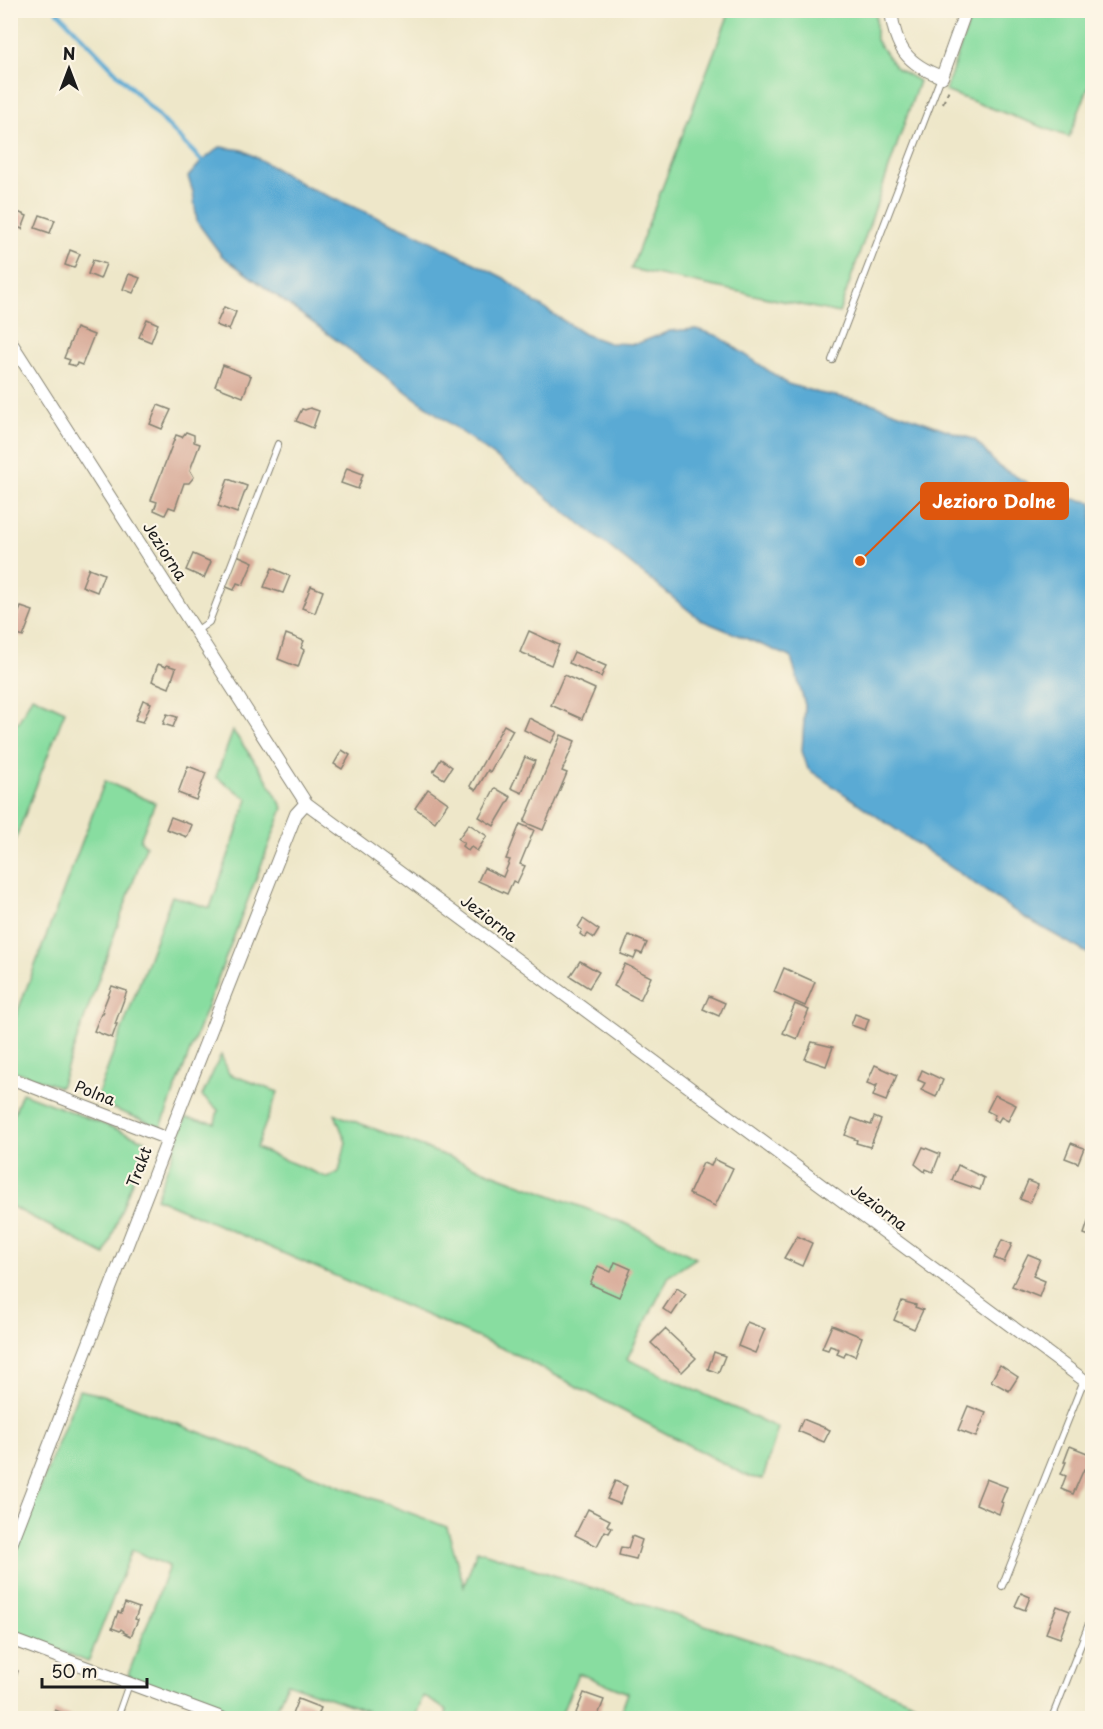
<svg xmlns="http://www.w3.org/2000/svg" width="1103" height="1729" viewBox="0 0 1103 1729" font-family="'Playpen Sans',sans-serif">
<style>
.green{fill:#88dda0;stroke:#527c5e;stroke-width:1.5}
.water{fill:#5aaad4;stroke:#3b6378;stroke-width:1.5}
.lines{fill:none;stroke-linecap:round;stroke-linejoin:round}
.stream{stroke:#5aaad4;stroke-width:4.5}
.building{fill:#d8aa98}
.service-casing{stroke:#858272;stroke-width:8}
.minor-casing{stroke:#858272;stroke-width:14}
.path{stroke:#858272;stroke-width:2;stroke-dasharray:4.5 4.5;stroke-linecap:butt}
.service{stroke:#fff;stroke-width:6}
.minor{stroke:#fff;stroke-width:12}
.labels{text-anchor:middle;stroke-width:4.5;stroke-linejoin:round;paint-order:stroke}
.street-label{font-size:16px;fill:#1c1c1c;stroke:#fcf5e5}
.leader{fill:none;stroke:#de560d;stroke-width:2}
.callout-dot{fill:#de560d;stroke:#fcf5e5;stroke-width:2}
.callout{fill:#de560d;stroke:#de560d;stroke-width:2}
.callout-label{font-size:18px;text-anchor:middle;font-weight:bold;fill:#fff}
</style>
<rect width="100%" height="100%" fill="#fcf5e5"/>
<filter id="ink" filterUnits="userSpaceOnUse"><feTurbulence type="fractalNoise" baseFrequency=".0167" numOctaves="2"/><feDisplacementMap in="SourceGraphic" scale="12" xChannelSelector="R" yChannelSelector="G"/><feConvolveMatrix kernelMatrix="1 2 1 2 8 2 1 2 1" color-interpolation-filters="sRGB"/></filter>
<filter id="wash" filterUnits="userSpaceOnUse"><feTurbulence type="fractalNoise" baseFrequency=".008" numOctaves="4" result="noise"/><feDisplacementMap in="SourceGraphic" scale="24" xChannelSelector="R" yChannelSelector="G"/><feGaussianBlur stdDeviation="1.35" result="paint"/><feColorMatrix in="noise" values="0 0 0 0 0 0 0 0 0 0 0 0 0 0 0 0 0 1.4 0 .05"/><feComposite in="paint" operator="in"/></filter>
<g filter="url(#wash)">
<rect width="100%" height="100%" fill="#eee7c9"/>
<g class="green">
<path d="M730,11h146v29l20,28 23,13 -80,232 -208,-44z"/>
<path d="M973,11h119v67l-23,59 -124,-46z"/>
<path d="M32,696l33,15 -54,140v-131l7,3z"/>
<path d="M233,731l32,45 18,32 -122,319 -66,-25 77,-206 38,12 38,-109 -32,-22z"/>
<path d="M105,781l50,22 -15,37 6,6 -86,241 -49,-17v-41z"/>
<path d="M221,1055l8,19 49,18 -22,56 72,30 11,-6 7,-30 -11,-28 292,110 69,34 -27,18 -42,83 151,69 -15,51 -14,-2 -236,-124 -357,-155 30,-80 29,5 3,-13 -16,-14z"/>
<path d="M22,1093l125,48 -42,114 -94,-49v-84z"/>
<path d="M79,1390l23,5 345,132 17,59 13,-36 316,104 160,64h-334l9,-25 -50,-20 -18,45h-115l2,-8 -24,-14 -8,22h-50l2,-7 -80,-28 -14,35h-35l-110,-43 41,-109 -37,-16 -44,112 -77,-32 -1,-67z"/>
</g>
<path class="water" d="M220,147l23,3 64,37 108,46 89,45 32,25 48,31 25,9 27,1 34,-13 26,-2 22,7 70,48 31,9 49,9 107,38 23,26 50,29 44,7v454l-70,-40 -214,-147 -6,-18 3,-46 -14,-48 -90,-37 -188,-150 -291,-214 -25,-34 -4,-30 -5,-15 14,-16z"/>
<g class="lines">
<path class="stream" d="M56,10l146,151"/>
</g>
<g id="blocks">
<g class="building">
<path d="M13,210l14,6 -5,13 -12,-5z"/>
<path d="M40,215l15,5 -5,13 -15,-5z"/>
<path d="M70,250l10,4 -6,14 -9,-3z"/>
<path d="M93,260l13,4 -6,15 -12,-5z"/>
<path d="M129,274l11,4 -7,15 -10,-4z"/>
<path d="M224,307l12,5 -7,18 -13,-5z"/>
<path d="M147,319l11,5 -7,18 -12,-5z"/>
<path d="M76,328l18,7 -12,30 -5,-2 -1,3 -8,-2 2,-4 -6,-2z"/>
<path d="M223,365l28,11 -8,21 -28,-11z"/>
<path d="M158,405l13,5 -9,19 -12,-5z"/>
<path d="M310,408l9,3 -6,17 -17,-7 6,-12 3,1z"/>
<path d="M186,432l8,3v7l6,2 -10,26 4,7 -5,6h-5l-9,26 -6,-2 -4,8 -11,-5 3,-8 -6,-2 25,-65 6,2z"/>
<path d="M347,468l16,6 -5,15 -17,-6z"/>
<path d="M228,479l19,7 -10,27 -19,-7z"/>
<path d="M193,554l18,8 -7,16 -18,-8z"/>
<path d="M237,555l16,7 -10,23 -6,-2 -3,7 -10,-4z"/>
<path d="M89,568l15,6 -7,18 -15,-6z"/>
<path d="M272,568l18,8 -7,17 -19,-6z"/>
<path d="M311,586l12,5 -8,22 -13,-5z"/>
<path d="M21,607l12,4 -10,26 -12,-5z"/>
<path d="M529,631l30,14 -8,20 -31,-13z"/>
<path d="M286,634l18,7 -3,7 3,2 -6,17 -20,-8z"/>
<path d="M574,652l32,14 -5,11 -32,-14z"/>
<path d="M158,664l8,3 1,-2 9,3 -7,20 -17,-7z"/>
<path d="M564,675l31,14 -13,30 -31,-14z"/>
<path d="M143,700l8,3 -8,19 -8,-2z"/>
<path d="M167,714l10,3 -4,10 -10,-3z"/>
<path d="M529,718l28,14 -6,11 -27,-13z"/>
<path d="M504,725l9,5 -23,42 -2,-2 -12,20 -6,-4z"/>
<path d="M561,735l14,6 -13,30 5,2 -24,57 -19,-8z"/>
<path d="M342,750l8,5 -8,14 -8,-5z"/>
<path d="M525,757l10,4 -13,32 -11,-5z"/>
<path d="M441,759l11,8 -8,12 -11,-7z"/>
<path d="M188,766l18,7 -10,27 -18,-7z"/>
<path d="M495,788l16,9 -17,29 -15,-9z"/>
<path d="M428,789l20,14 -13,19 -20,-14z"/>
<path d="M171,817l21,8 -5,12 -21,-8z"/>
<path d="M469,824l18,12 -10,15 -6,-4 -3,4 -6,-5 2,-3 -6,-4z"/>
<path d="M520,824l14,6 -14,34 5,2 -8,17 -4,-2 -6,13 -29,-13 6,-13 19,9 7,-17 -4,-1z"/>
<path d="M583,919l16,11 -5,8 -6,-4 -3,4 -5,-4 2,-4 -4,-3z"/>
<path d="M629,935l18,8 -5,11 -5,-2 -3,7 -13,-5z"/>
<path d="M580,961l19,11 -10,16 -19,-12z"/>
<path d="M625,964l26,13 -11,23 -26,-14z"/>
<path d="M784,968l31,14 -10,24 -31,-14z"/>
<path d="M112,986l15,5 -12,33h2l-5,14 -18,-7 7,-17h2l1,-2 -2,-1z"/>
<path d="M709,996l16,7 -6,13 -16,-7z"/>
<path d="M795,1004l14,6 -12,29 -14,-6z"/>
<path d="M855,1014l14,5 -4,11 -14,-5z"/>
<path d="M812,1042l21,5 -7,19 -21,-7z"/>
<path d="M875,1065l22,10 -11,26 -13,-5 4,-11 -2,1 -8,-3z"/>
<path d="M922,1070l21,10 -7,17 -15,-7 4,-7 -7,-3z"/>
<path d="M995,1095l21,10 -8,16 -7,-4 -3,5 -5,-3 2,-4 -8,-4z"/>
<path d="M874,1117l7,3 -11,27 -14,-4 1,-3 -12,-5 7,-17 19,7z"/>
<path d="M1071,1143l13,5 -6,15 -13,-5z"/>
<path d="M923,1147l17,7 -7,18 -7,-3 -1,3 -10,-8z"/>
<path d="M714,1159l19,9 -18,38 -26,-12 14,-31 8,3z"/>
<path d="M958,1165l26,13 -4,12 -28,-10z"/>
<path d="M1028,1181l10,4 -8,18 -10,-4z"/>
<path d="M1089,1219l3,2v16l-8,-3z"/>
<path d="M797,1236l15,7 -10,23 -18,-8z"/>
<path d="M1002,1240l10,4 -8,18 -10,-4z"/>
<path d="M1028,1254l12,5 -7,17 12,5 -6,16 -27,-11z"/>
<path d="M615,1262l16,7 -12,28 -29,-13 8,-18 13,6z"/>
<path d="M677,1288l9,6 -14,21 -9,-6z"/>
<path d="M902,1301l14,4 -1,2 8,3 -9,19 -20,-9z"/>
<path d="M747,1322l18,7 -10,24 -17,-7z"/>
<path d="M832,1325l30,12 -7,19 -9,-4 -2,5 -7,-3 2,-5 -9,-3 -2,4 -6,-2z"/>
<path d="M665,1329l31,29 -14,14 -31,-29z"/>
<path d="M714,1352l11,4 -7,17 -10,-4z"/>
<path d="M1000,1365l18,12 -9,14 -18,-10z"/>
<path d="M968,1406l18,7 -10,24 -18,-7z"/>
<path d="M803,1419l27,11 -6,12 -26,-11z"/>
<path d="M1070,1446l22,9v17l-8,-3 -11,25 -12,-5 5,-13 -5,-2 5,-12h-2z"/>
<path d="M986,1479l21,8 -6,15 2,1 -4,11 -23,-10z"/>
<path d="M615,1481l12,5 -7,18 -13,-5z"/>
<path d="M588,1509l22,11 -3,5 5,3 -3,5 -4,-2 -8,15 -22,-11z"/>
<path d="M632,1536l10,4 -6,19 -17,-4 2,-8 7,1z"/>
<path d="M1021,1593l9,4 -5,13 -10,-4z"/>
<path d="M125,1603l14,5 -4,11 3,1 -7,16 -8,-4 1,-1 -3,-2 -1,2 -8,-3 6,-16 3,1z"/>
<path d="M1057,1606l13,5 -10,27 -14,-5z"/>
<path d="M10,1668l8,3 -6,18 -2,-1z"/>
<path d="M584,1693l20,7 -7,18h-23z"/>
<path d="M298,1699l23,9 -4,10 -26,-1z"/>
<path d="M55,1710l21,8h-24z"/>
</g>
</g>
</g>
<g filter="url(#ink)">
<use href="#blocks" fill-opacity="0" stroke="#858272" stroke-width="1.5"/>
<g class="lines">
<defs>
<g id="service">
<path d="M832,360l109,-283"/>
<path d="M196,631l13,-9 69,-178"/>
<path d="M1002,1586l82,-206"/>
<path d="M117,1718l12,-34"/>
<path d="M1052,1718l40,-102"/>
</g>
<g id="minor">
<path d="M891,10c4,38 16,54 51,67l24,-67"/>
<path d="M10,341l296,462 786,583"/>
<path d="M10,1078l158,61"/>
<path d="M10,1547l158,-408 128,-325 10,-11"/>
<path d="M10,1639l212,79"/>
</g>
</defs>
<use href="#service" class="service-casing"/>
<use href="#minor" class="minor-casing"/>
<path class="path" d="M943,103l7,-16"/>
<use href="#service" class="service"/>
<use href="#minor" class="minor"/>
</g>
</g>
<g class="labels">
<g class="street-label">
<text transform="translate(165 551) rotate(57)" y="6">Jeziorna</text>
<text transform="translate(489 918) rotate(37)" y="6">Jeziorna</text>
<text transform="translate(95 1093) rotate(21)" y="6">Polna</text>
<text transform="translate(139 1167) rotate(-69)" y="6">Trakt</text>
<text transform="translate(879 1207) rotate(37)" y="6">Jeziorna</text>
</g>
</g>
<path class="leader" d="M860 561L921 501"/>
<circle class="callout-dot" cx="860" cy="561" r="6"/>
<rect class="callout" x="921" y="483" width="147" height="36" rx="6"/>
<g class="callout-label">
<text x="994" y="508">Jezioro Dolne</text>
</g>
<rect width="1103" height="1729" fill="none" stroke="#fcf5e5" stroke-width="36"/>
<g transform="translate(69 69)" stroke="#fcf5e5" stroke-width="4.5" paint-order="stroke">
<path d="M0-4.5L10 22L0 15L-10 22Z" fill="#1c1c1c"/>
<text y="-9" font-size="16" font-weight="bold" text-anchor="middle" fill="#1c1c1c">N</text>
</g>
<path d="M42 1678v9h105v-9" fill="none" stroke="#1c1c1c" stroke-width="3"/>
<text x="51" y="1678" font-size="18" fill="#1c1c1c" stroke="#fcf5e5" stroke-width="4.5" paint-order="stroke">50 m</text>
</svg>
